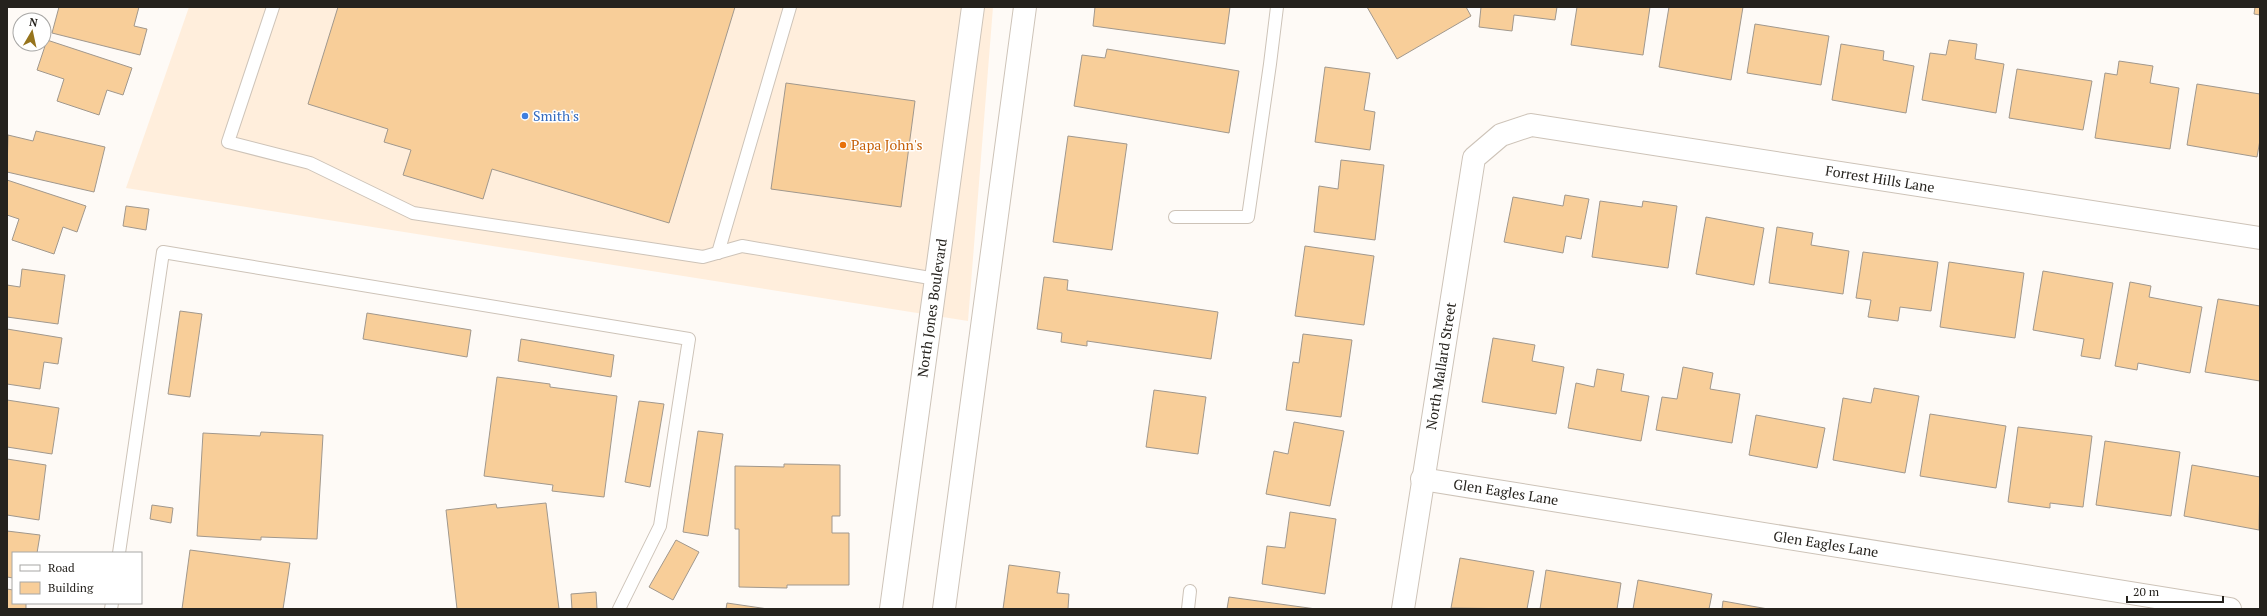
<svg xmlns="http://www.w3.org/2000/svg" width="2267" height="616" viewBox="0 0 2267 616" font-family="'PT Serif',serif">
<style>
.commercial{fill:#ffeedc}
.building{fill:#f8ce99;stroke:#a1988d}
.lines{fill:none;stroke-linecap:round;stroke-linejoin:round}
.service-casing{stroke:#cdc3b8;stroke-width:14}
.minor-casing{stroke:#cdc3b8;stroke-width:24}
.primary-casing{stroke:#cdc3b8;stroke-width:24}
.service{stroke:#fff;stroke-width:12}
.minor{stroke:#fff;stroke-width:22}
.primary{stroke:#fff;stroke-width:22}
.shop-dot{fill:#3f7fe0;stroke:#fff;stroke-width:1.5}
.food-dot{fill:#e8710a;stroke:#fff;stroke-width:1.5}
.labels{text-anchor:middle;stroke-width:3;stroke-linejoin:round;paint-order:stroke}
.shop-label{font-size:14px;fill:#366cbe;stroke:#fff;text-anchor:start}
.food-label{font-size:14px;fill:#c56008;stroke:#fff;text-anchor:start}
.street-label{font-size:14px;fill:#25221d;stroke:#fff}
</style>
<rect width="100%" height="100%" fill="#fefaf6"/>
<path class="commercial" d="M189,7h804l-25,314 -842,-133z"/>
<g class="building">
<path d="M59,7h80l-5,19 13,3 -7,26 -88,-22z"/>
<path d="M338,7h397l-66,216 -177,-54 -9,30 -80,-24 8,-25 -27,-8 4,-13 -80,-25z"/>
<path d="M1095,7h135l-5,37 -132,-18z"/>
<path d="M1367,7h99l5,9 -74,43z"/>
<path d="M1481,7h76l-2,13 -41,-5 -2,16 -33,-4z"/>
<path d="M1577,7h73l-7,48 -72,-10z"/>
<path d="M1669,7h74l-12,73 -72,-13z"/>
<path d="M2255,7h5v8l-6,-1z"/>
<path d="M1755,24l74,12 -8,49 -74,-12z"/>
<path d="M47,40l85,28 -9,27 -16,-5 -8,25 -42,-14 7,-22 -27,-9z"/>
<path d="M1949,40l28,4 -2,15 29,5 -8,49 -74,-13 8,-47 16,2z"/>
<path d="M1841,44l43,7 -1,9 31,6 -8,47 -74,-13z"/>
<path d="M1107,49l132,22 -10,62 -155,-27 8,-51 23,3z"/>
<path d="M2119,61l34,5 -3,17 29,5 -9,61 -75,-11 10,-65 12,2z"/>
<path d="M1325,67l45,6 -6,37 11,2 -5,38 -55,-8z"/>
<path d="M2017,69l75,12 -9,49 -74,-12z"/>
<path d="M786,83l129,18 -14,106 -130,-18z"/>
<path d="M2197,84l63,10v46l-3,17 -70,-12z"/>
<path d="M36,131l69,16 -11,45 -87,-20 1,-37 25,6z"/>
<path d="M1068,136l59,8 -15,106 -59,-8z"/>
<path d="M1341,160l43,5 -9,75 -61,-8 5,-46 19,3z"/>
<path d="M7,180l79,26 -9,26 -14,-5 -9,27 -42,-14 7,-21 -12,-4z"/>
<path d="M1565,195l24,4 -8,40 -15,-3 -3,17 -59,-11 9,-45 50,9z"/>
<path d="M1600,201l42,6 1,-6 34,5 -9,62 -76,-11z"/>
<path d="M126,206l23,3 -3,21 -23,-4z"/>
<path d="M1706,217l58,11 -10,57 -58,-11z"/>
<path d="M1777,227l36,6 -2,12 38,6 -6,43 -74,-11z"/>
<path d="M1305,246l69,10 -10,69 -69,-9z"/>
<path d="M1863,252l75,10 -7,49 -31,-4 -2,14 -30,-4 3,-17 -15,-2z"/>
<path d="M1949,262l75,11 -9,65 -75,-11z"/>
<path d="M22,269l43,6 -7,49 -51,-7v-32l13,2z"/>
<path d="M2043,271l70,12 -13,76 -19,-3 3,-17 -51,-9z"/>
<path d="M1044,277l24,3 -1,10 151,22 -7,47 -124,-18v5l-26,-4 1,-9 -25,-4z"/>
<path d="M2130,282l21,4 -2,11 53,10 -12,66 -52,-10 -1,7 -22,-4z"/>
<path d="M2218,299l42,7v75l-55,-9z"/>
<path d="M180,311l22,3 -12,83 -22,-3z"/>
<path d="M367,313l104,17 -4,27 -104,-18z"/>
<path d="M7,329l55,9 -4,26 -14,-2 -4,27 -33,-5z"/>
<path d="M1303,334l49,6 -11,77 -55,-7 7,-48 6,1z"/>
<path d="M1493,338l42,7 -3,16 32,6 -8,47 -74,-12z"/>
<path d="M521,339l93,16 -3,22 -93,-16z"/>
<path d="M1683,367l30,6 -3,16 30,5 -8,49 -76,-13 6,-33 15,2z"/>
<path d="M1597,369l27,5 -3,17 28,5 -8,45 -73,-13 8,-45 18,4z"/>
<path d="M497,377l53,7v3l67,9 -13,101 -52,-6 1,-6 -69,-9z"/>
<path d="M1874,388l45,8 -14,77 -72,-13 10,-62 28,5z"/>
<path d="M1154,390l52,7 -8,57 -52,-7z"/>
<path d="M7,400l52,8 -7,46 -45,-7z"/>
<path d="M639,401l25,3 -14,83 -25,-5z"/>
<path d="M1930,414l76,12 -10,62 -76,-12z"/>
<path d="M1756,415l69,13 -8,40 -68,-13z"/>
<path d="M1294,422l50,9 -14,75 -64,-12 8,-43 14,3z"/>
<path d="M2018,427l74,9 -9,71 -33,-4v5l-42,-6z"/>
<path d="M698,431l25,3 -15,102 -25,-4z"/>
<path d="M261,432l62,3 -6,104 -56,-2v3l-64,-4 6,-103 57,3z"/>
<path d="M2105,441l75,11 -9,64 -75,-11z"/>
<path d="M7,459l39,6 -7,55 -32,-5z"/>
<path d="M784,464l56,1v51h-8v17h17v52h-62v3l-48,-1v-58h-4v-63l49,1z"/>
<path d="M2192,465l68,12 -1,53 -75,-14z"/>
<path d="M546,503l13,106h-102l-11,-99 50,-6 1,4z"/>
<path d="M152,505l21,3 -2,15 -21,-4z"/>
<path d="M1290,512l46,7 -11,75 -63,-10 5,-38 18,2z"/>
<path d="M7,531l33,4 -3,18h-24v25l-6,-1z"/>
<path d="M676,540l23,12 -26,48 -24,-13z"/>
<path d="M190,550l100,13 -7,46h-101z"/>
<path d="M1460,558l74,13 -7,38 -76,-1z"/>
<path d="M1009,565l51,7 -3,21 12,1 -1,15h-65z"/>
<path d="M1546,570l75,13 -4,26h-77z"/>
<path d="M1638,580l74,14 -3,15h-76z"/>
<path d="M7,589l6,1v13h13v6h-19z"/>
<path d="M596,592l1,17h-25l-1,-15z"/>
<path d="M1229,597l87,12h-89z"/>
<path d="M1723,601l45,8h-46z"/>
<path d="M727,603l41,6h-42z"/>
</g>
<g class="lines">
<defs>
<g id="service">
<path d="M273,7l-45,135 82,21 103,50 290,44 39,-11 194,33"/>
<path d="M1175,217h73l22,-153 7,-57"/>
<path d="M718,253l72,-246"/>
<path d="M119,553l44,-301 526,87 -29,187 -41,83"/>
<path d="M111,609l1,-6"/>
<path d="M1188,609l2,-18"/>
</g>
<g id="minor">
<path d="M1422,479l808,130"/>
<path d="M1403,609l71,-451 27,-23 30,-10 729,113"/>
</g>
<g id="primary">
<path d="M891,609l82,-602"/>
<path d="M944,609l81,-602"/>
</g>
</defs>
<use href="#service" class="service-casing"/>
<use href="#minor" class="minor-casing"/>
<use href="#primary" class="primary-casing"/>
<use href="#service" class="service"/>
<use href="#minor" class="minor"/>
<use href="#primary" class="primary"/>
</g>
<circle class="shop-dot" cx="525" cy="116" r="4"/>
<circle class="food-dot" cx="843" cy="145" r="4"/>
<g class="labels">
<g class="shop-label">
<text x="533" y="121">Smith's</text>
</g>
<g class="food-label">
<text x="851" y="150">Papa John's</text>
</g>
<g class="street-label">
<text transform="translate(1880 179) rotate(9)" y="5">Forrest Hills Lane</text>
<text transform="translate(932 308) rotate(-82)" y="5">North Jones Boulevard</text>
<text transform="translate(1441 366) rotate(-81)" y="5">North Mallard Street</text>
<text transform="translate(1506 492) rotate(9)" y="5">Glen Eagles Lane</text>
<text transform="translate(1826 544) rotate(9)" y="5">Glen Eagles Lane</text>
</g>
</g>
<rect width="2267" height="616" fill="none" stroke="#25221d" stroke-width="16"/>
<rect x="12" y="552" width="130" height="52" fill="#ffffff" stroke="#a8a7a5"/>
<rect x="20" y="565" width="20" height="6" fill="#ffffff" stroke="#a8a7a5"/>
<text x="48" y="572" font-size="12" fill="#25221d">Road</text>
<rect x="20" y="582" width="20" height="12" fill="#f8ce99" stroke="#a8a7a5"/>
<text x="48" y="592" font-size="12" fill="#25221d">Building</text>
<g transform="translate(32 32) rotate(9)"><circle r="19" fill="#ffffff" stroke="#a8a7a5"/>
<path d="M0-3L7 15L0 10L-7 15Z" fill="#96741d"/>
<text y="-6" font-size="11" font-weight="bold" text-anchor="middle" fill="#25221d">N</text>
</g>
<path d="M2127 596v6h96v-6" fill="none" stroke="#25221d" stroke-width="2"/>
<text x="2133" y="596" font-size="12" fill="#25221d" stroke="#ffffff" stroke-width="3" paint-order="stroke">20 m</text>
</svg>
